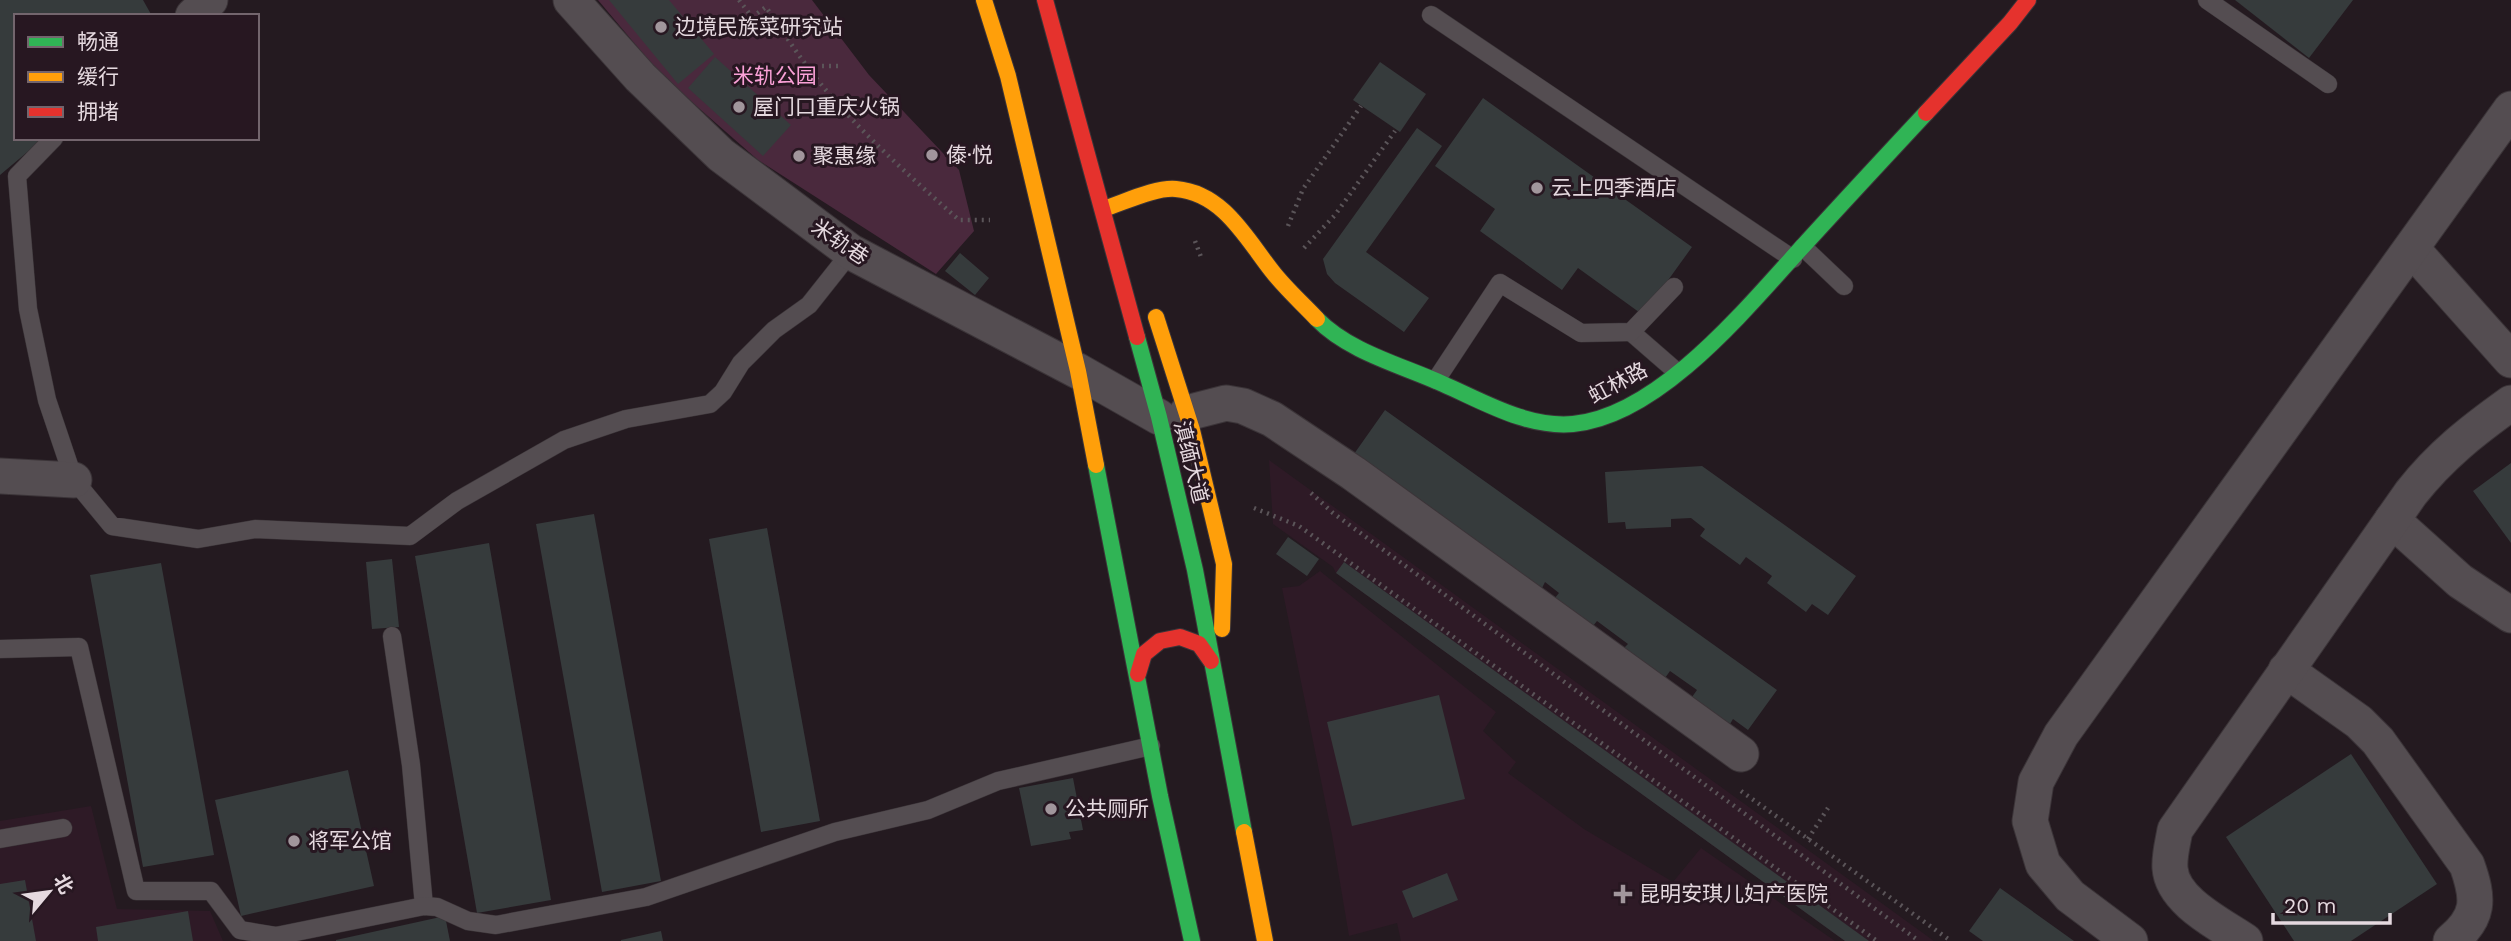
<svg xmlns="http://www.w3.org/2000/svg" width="2511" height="941" viewBox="0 0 2511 941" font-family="'Work Sans','Noto Sans SC',sans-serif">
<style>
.built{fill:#2e1a26}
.green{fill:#4a293d}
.building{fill:#363b3c}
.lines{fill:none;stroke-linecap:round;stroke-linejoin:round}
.lane-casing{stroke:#3b3438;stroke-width:19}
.street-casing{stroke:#3b3438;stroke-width:37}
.fast-casing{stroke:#3b3438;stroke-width:18}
.slow-casing{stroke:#3b3438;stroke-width:18}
.jam-casing{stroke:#3b3438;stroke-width:18}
.path{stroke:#5b5559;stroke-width:4.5;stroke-dasharray:2 5;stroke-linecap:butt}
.lane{stroke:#544d51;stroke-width:18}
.street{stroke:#544d51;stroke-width:35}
.fast{stroke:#30b455;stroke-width:16}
.slow{stroke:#ff9f0a;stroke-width:16}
.jam{stroke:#e5322d;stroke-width:16}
.poi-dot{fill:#a1969c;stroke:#271721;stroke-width:2.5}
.labels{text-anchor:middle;stroke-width:6;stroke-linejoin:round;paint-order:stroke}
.poi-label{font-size:21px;fill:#e5d9df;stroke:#271721;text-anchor:start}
.park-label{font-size:21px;fill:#faa1d7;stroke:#271721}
.street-label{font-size:21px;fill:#e5d9df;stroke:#271721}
</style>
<rect width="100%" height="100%" fill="#241a20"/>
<g class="built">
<path d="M1269,460l665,481h-89l-509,-368 -3,-6 -60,-43z"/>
<path d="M1320,571l176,141 -13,19 33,31 -8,11 76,56 89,53 28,-34 134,93h-434l-4,-18 -48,13 -17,-101 -50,-247 17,-2z"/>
<path d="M91,806l26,103 93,2 13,30h-223v-120z"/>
</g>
<path class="green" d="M598,0h214l57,75 90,95 15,61 -38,43 -178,-114 -97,-85z"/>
<g class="building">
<path d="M0,0h143l9,16h-136v122h28l-44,37z"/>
<path d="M609,0h60l45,54 -36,30z"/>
<path d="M2235,0h118l-44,58z"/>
<path d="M715,57l76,68 -28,31 -75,-68z"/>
<path d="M1380,62l46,32 -26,38 -47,-32z"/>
<path d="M1483,98l209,149 -49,68 -65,-47 -16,22 -82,-59 15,-22 -60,-43z"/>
<path d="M1417,128l25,18 -76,106 63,46 -25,34 -69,-49 -8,-9 -4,-15z"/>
<path d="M960,253l29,25 -14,17 -30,-24z"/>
<path d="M1385,410l392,280 -29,40 -15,-11 -3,5 -38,-27 5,-7 -27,-19 -5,7 -41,-30 4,-4 -31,-23 -4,5 -39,-27 5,-6 -14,-11 -3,6 -188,-134z"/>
<path d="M2511,463v80l-38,-52z"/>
<path d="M1702,466l154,110 -28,39 -16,-11 -6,8 -39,-29 5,-7 -26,-19 -6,8 -40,-29 5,-7 -14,-11 -20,1v8l-45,2 -1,-7 -17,1 -3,-51z"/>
<path d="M594,514l67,367 -59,11 -66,-368z"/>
<path d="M767,528l53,293 -59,11 -52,-293z"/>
<path d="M1288,537l31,22 -12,17 -31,-22z"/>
<path d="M489,543l62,357 -74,13 -62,-357z"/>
<path d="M392,559l7,68 -27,2 -6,-67z"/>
<path d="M1344,562l525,379h-24l-509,-368z"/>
<path d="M161,563l53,292 -71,12 -53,-292z"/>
<path d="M1439,695l26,104 -113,27 -25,-104z"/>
<path d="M2351,754l86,130 -86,57h-57l-68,-104z"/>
<path d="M348,770l26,116 -133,30 -26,-116z"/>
<path d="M1073,778l10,52 -14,2 2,7 -40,7 -12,-58z"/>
<path d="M1447,873l11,27 -45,18 -11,-27z"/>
<path d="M25,880l11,61h-36v-57z"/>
<path d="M2000,888l74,53h-91l-14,-10z"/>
<path d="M188,911l5,30h-95l-2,-14z"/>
<path d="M445,916l5,25h-114v-1z"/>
<path d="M661,931l2,10h-42v-1z"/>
</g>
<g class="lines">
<defs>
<g id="lane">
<path d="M2207,0l121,84"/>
<path d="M1431,15l362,244"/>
<path d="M54,138l-37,38 11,133 19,91 27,80 38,46 86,13 57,-10 155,7 47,-35 107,-61 62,-21 84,-15 13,-12 18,-29 33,-33 35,-25 42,-53"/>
<path d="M1803,247l41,39"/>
<path d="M1631,332l46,40"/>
<path d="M1436,380l64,-97 81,50 50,-1 43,-45"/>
<path d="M392,636l19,129 13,141"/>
<path d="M0,649l79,-2 57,244h75l29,39 36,6 148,-30 13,1 31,14 28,4 150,-28 189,-65 93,-22 70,-29 153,-35"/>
<path d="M0,839l63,-11"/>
</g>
<g id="street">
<path d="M571,0l69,77 81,78 130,97 227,119 81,46"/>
<path d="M193,16l17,-16"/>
<path d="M2412,249l99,111"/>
<path d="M1187,413l39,-10 17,3 29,13 81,54 388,281"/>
<path d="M0,476l74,4"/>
<path d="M2392,520l68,61 51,34"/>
<path d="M2286,670l73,52 19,19 89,124c12,34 13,52 -16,76"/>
<path d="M2130,941l-60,-45 -27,-32 -13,-43 6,-39 25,-47 450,-626"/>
<path d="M2245,941c-25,-17 -73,-40 -75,-73 -1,-12 3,-26 5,-38l236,-337c30,-38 61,-62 100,-90"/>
</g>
<g id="fast">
<path d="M1317,319c32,33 84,46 126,65 41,18 84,44 130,40 87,-8 175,-118 231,-179 40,-44 81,-88 122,-132"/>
<path d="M1137,337l22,80 36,153 49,262"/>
<path d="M1096,465l64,331 32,145"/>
</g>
<g id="slow">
<path d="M984,0l24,76 70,295 18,94"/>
<path d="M1103,209c20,-6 52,-22 73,-20 47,4 70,49 96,82 13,17 30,32 45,48"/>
<path d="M1156,317l36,113 32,134 -2,65"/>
<path d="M1244,832l21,109"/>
</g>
<g id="jam">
<path d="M1045,0l92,337"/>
<path d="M1926,113l84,-90 18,-23"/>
<path d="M1138,674l6,-20 16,-13 20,-4 19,7 12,17"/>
</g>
</defs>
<use href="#lane" class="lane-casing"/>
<use href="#street" class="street-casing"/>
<use href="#fast" class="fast-casing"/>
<use href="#slow" class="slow-casing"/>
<use href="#jam" class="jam-casing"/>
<g class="path">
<path d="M739,0l13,17 14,-10c19,28 37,56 59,82 40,48 88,90 134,131h31"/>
<path d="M808,66h32"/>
<path d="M1288,226l15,-37 58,-83"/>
<path d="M1195,241l6,16"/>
<path d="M1304,248l31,-33 60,-84"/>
<path d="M1311,493l22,20 586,428"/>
<path d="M1254,508l45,18 578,415"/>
<path d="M1741,791l210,150"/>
<path d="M1808,839l20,-31"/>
</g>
<use href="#lane" class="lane"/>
<use href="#street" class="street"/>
<use href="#fast" class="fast"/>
<use href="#slow" class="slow"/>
<use href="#jam" class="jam"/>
</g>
<g class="poi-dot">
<circle cx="661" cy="27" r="7"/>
<circle cx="739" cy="107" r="7"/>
<circle cx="932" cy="155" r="7"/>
<circle cx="799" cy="156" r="7"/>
<circle cx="1537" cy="188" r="7"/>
<circle cx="1051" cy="809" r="7"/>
<circle cx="294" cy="841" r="7"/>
<path d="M1619.5 883.5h7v7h7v7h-7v7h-7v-7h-7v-7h7z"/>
</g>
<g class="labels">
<g class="poi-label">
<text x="675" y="34">边境民族菜研究站</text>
<text x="753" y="114">屋门口重庆火锅</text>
<text x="946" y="162">傣·悦</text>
<text x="813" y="163">聚惠缘</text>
<text x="1551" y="195">云上四季酒店</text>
<text x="1065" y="816">公共厕所</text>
<text x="308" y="848">将军公馆</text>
<text x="1639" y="901">昆明安琪儿妇产医院</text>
</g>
<g class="park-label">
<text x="775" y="83">米轨公园</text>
</g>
<g class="street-label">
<text transform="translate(840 242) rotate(34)" y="7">米轨巷</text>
<text transform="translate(1618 383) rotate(-28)" y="7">虹林路</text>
<text transform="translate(1191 462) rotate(76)" y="7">滇缅大道</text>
</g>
</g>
<rect x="14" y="14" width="245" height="126" fill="#271721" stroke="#73656d" stroke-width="2"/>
<rect x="28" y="37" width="35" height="10" fill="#30b455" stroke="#73656d" stroke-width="2"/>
<text x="77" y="49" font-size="21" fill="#e5d9df">畅通</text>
<rect x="28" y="72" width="35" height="10" fill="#ff9f0a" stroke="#73656d" stroke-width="2"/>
<text x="77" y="84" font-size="21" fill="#e5d9df">缓行</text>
<rect x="28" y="107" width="35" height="10" fill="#e5322d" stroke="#73656d" stroke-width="2"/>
<text x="77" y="119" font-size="21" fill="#e5d9df">拥堵</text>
<g transform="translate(49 892) rotate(61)" stroke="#271721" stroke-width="5" paint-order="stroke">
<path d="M0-5L12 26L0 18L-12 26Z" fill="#e5d9df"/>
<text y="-10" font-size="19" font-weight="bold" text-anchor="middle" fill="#e5d9df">北</text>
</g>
<path d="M2273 913v10h117v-10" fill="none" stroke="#e5d9df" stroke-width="3.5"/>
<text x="2284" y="913" font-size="21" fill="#e5d9df" stroke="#271721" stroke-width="5" paint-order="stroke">20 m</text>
</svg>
